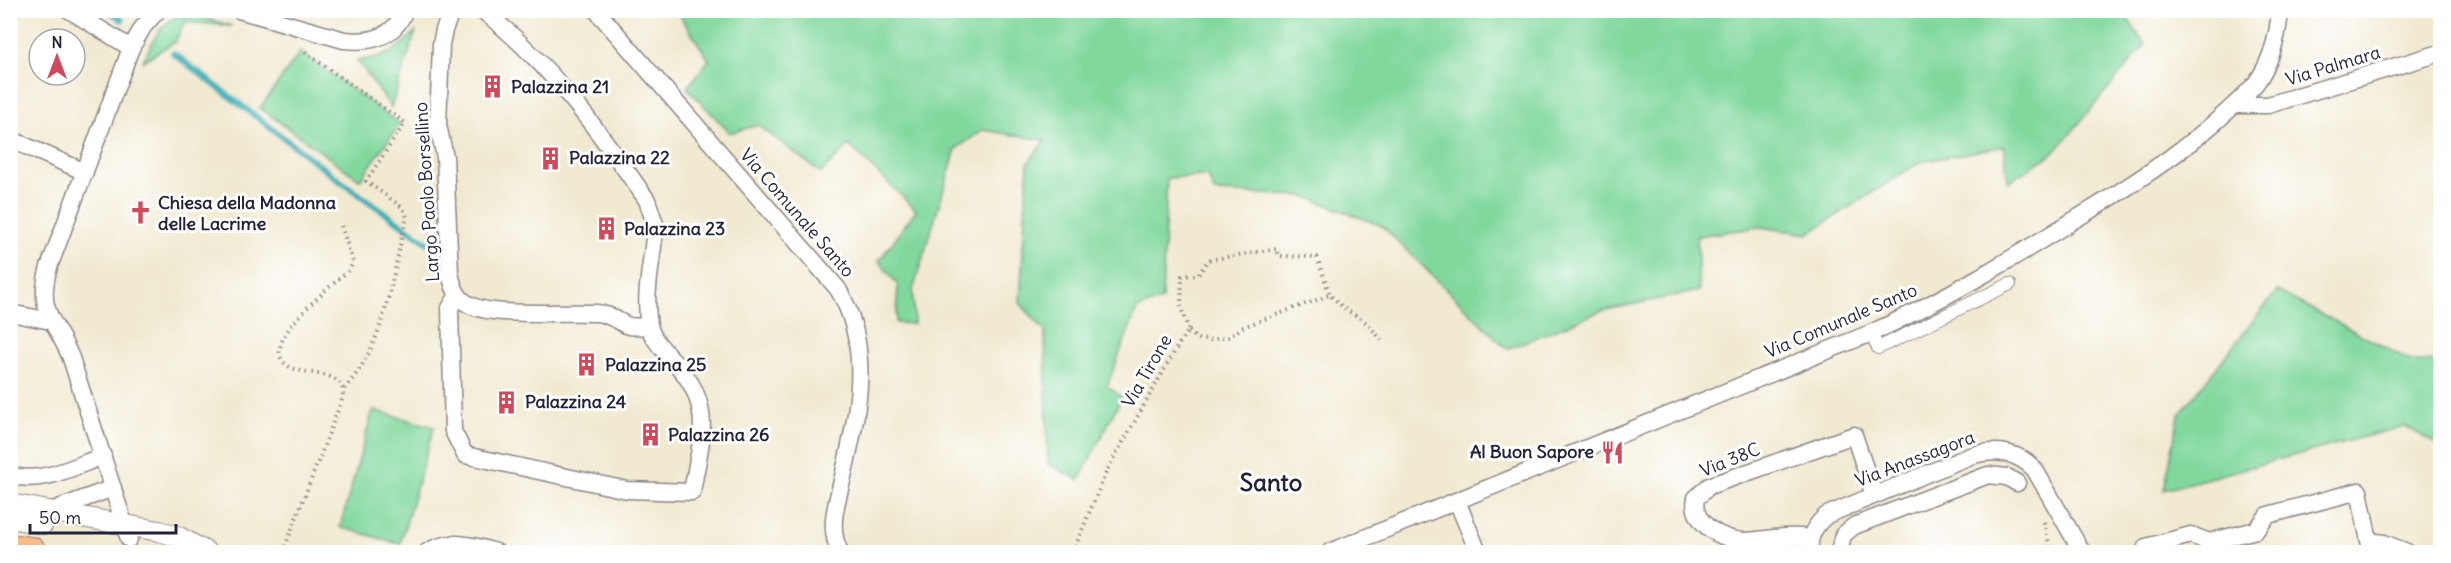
<svg xmlns="http://www.w3.org/2000/svg" width="2451" height="563" viewBox="0 0 2451 563" font-family="Delius,sans-serif">
<style>
.green{fill:#80d89c;stroke:#517d6c;stroke-width:1.5}
.lines{fill:none;stroke-linecap:round;stroke-linejoin:round}
.stream{stroke:#3cadb6;stroke-width:6}
.pedestrian-casing{stroke:#8a8686;stroke-width:14}
.minor-casing{stroke:#8a8686;stroke-width:19}
.tertiary-casing{stroke:#8a8686;stroke-width:22}
.motorway-casing{stroke:#8a8686;stroke-width:32}
.path{stroke:#8a8686;stroke-width:4;stroke-dasharray:1.5 4.5;stroke-linecap:butt}
.pedestrian{stroke:#fff;stroke-width:12}
.minor{stroke:#fff;stroke-width:16}
.tertiary{stroke:#fff;stroke-width:20}
.motorway{stroke:#f9bc8a;stroke-width:30}
.labels{text-anchor:middle;stroke-width:6;stroke-linejoin:round;paint-order:stroke}
.street-label{font-size:18px;fill:#22223b;stroke:#fff}
.poi-label{font-size:18px;font-weight:bold;fill:#22223b;stroke:#fff;text-anchor:start}
.district-label{font-size:24px;font-weight:bold;fill:#22223b;stroke:#fff}
</style>
<rect width="100%" height="100%" fill="#fff"/>
<filter id="ink" filterUnits="userSpaceOnUse"><feTurbulence type="fractalNoise" baseFrequency=".0167" numOctaves="2"/><feDisplacementMap in="SourceGraphic" scale="12" xChannelSelector="R" yChannelSelector="G"/><feConvolveMatrix kernelMatrix="1 2 1 2 8 2 1 2 1" color-interpolation-filters="sRGB"/></filter>
<filter id="wash" filterUnits="userSpaceOnUse"><feTurbulence type="fractalNoise" baseFrequency=".008" numOctaves="4" result="noise"/><feDisplacementMap in="SourceGraphic" scale="24" xChannelSelector="R" yChannelSelector="G"/><feGaussianBlur stdDeviation="1.35" result="paint"/><feColorMatrix in="noise" values="0 0 0 0 0 0 0 0 0 0 0 0 0 0 0 0 0 1.4 0 .05"/><feComposite in="paint" operator="in"/></filter>
<g filter="url(#wash)">
<rect width="100%" height="100%" fill="#f1e9d0"/>
<g class="green">
<path d="M2122,10l23,35 -91,108 -46,29 -4,-36 -84,16 -112,72 -48,-7 -63,9 2,55 -98,20 -94,38 -125,-123 -78,-30 -90,-4 -6,-16 -41,2 -5,122 -25,9 -30,77 15,11 -43,83 -31,-16 -3,-133 -25,-28 8,-140 17,-23 -62,-10 -27,19 -43,141 1,34 -18,-1 2,-38 -19,-24 37,-51 -67,-65 -28,28 -63,-48 -28,8 -43,-45 22,-28 -32,-49z"/>
<path d="M181,15l20,2 31,9 -47,-4 -10,20 -32,19c10,-20 16,-38 38,-46z"/>
<path d="M416,31l-25,76 -34,-47c27,-1 41,-10 59,-29z"/>
<path d="M300,52l100,72 -40,56 -100,-72z"/>
<path d="M2277,291l136,71 27,-1v85l-35,-20 -241,64 15,-75z"/>
<path d="M373,410l61,17 -34,117 -60,-17z"/>
</g>
<g class="lines">
<g class="stream">
<path d="M108,10l14,10"/>
<path d="M173,53l167,128 88,62"/>
</g>
</g>
</g>
<g filter="url(#ink)">
<g class="lines">
<defs>
<path id="pedestrian" d="M1871,333l7,15 132,-64"/>
<g id="minor">
<path d="M69,10l62,38"/>
<path d="M239,10l105,30c27,3 50,-2 61,-30"/>
<path d="M452,10l-8,20 -3,14 -3,81 7,32 5,116c3,13 6,24 18,31 24,14 98,7 129,9 12,1 19,7 29,12 6,3 17,1 23,1"/>
<path d="M596,10l242,279c36,61 19,127 4,192 -6,24 -14,48 -2,71"/>
<path d="M2235,105h33l172,-52"/>
<path d="M10,139l75,33"/>
<path d="M458,295l-8,13 3,123 12,24 162,35 65,2c8,-49 23,-84 -14,-126 -10,-12 -26,-25 -29,-41 -6,-33 5,-69 6,-101l-8,-24c-49,-70 -97,-137 -165,-190"/>
<path d="M10,313l41,8"/>
<path d="M10,475c31,10 65,-9 93,-19"/>
<path d="M1457,501l21,51"/>
<path d="M48,512l65,-24"/>
<path d="M1810,538c-24,-4 -41,2 -65,3 -22,0 -55,-18 -49,-43l13,-12 145,-51 20,60"/>
<path d="M129,539l-58,-181c-16,-39 -35,-45 -22,-91l82,-219 12,-21 15,-17"/>
<path d="M2146,547l45,-12 18,7 47,-12 12,-15 91,-24 10,50 15,2 23,9"/>
<path d="M427,552c22,-14 46,-7 69,0"/>
<path d="M1330,552l541,-219c71,-32 137,-72 203,-113 49,-29 96,-59 139,-96 15,-13 30,-26 43,-41 16,-22 22,-46 24,-73"/>
<path d="M1810,552c-2,-16 5,-27 17,-37l143,-59c24,-7 47,-6 65,14l47,82"/>
<path d="M1839,552l4,-17 11,-9 134,-51 19,2 10,6"/>
</g>
<g id="tertiary">
<path d="M10,504l149,27 18,5 29,16"/>
<path d="M10,518l33,6"/>
</g>
<path id="motorway" d="M10,549l21,3"/>
</defs>
<use href="#pedestrian" class="pedestrian-casing"/>
<use href="#minor" class="minor-casing"/>
<use href="#tertiary" class="tertiary-casing"/>
<use href="#motorway" class="motorway-casing"/>
<g class="path">
<path d="M305,52l100,71 -39,58 37,27 4,9c-16,59 -20,126 -63,172"/>
<path d="M1189,331l8,8 13,1 19,-3 14,-10 87,-32"/>
<path d="M2044,522l7,30"/>
<path d="M283,552l60,-155c3,-33 -47,-16 -61,-37 -16,-24 52,-76 68,-91l3,-7 -13,-40"/>
<path d="M1073,552l34,-82 76,-133 6,-6 -8,-23 1,-32 16,-1 10,-15 69,-11 2,7 38,1 13,38 15,14 22,14 17,20"/>
</g>
<use href="#pedestrian" class="pedestrian"/>
<use href="#minor" class="minor"/>
<use href="#tertiary" class="tertiary"/>
<use href="#motorway" class="motorway"/>
</g>
</g>
<defs>
<symbol id="building-bare" viewBox="-9 -9 18 18"><path d="M-4-6H4V6H1V3H-1V6H-4ZM-2.5-4.3h1.7v1.8h-1.7ZM.8-4.3h1.7v1.8H.8ZM-2.5-1h1.7V.8h-1.7ZM.8-1h1.7V.8H.8Z" fill="#d1495b" stroke="#fff" stroke-width="2.5" paint-order="stroke"/></symbol>
<symbol id="church-bare" viewBox="-9 -9 18 18"><path d="M-1.2-6h2.4v3.5h3.3v2.4h-3.3V6h-2.4V-.1h-3.3v-2.4h3.3Z" fill="#d1495b" stroke="#fff" stroke-width="2.5" paint-order="stroke"/></symbol>
<symbol id="restaurant-bare" viewBox="-9 -9 18 18"><path d="M-5-6h1v4h1v-4h1v4h1v-4h1v5L-1.5 .5V6h-2V.5L-5-1ZM5-6V6H3V1.5H1.5Q1.5-4 5-6Z" fill="#d1495b" stroke="#fff" stroke-width="2.5" paint-order="stroke"/></symbol>
</defs>
<g fill-rule="evenodd">
<use href="#building-bare" x="476" y="70" width="33" height="33"/>
<use href="#building-bare" x="534" y="142" width="33" height="33"/>
<use href="#church-bare" x="124" y="196" width="33" height="33"/>
<use href="#building-bare" x="590" y="212" width="33" height="33"/>
<use href="#building-bare" x="570" y="348" width="33" height="33"/>
<use href="#building-bare" x="490" y="386" width="33" height="33"/>
<use href="#building-bare" x="634" y="418" width="33" height="33"/>
<use href="#restaurant-bare" x="1596" y="436" width="33" height="33"/>
</g>
<g class="labels">
<g class="street-label">
<text transform="translate(2333 66) rotate(-17)" y="6">Via Palmara</text>
<text transform="translate(427 192) rotate(-94)" y="6">Largo Paolo Borsellino</text>
<text transform="translate(797 213) rotate(49)" y="6">Via Comunale Santo</text>
<text transform="translate(1841 321) rotate(-23)" y="6">Via Comunale Santo</text>
<text transform="translate(1147 371) rotate(-60)" y="6">Via Tirone</text>
<text transform="translate(1915 459) rotate(-21)" y="6">Via Anassagora</text>
<text transform="translate(1730 460) rotate(-22)" y="6">Via 38C</text>
</g>
<g class="poi-label">
<text x="511" y="93">Palazzina 21</text>
<text x="569" y="164">Palazzina 22</text>
<text x="158" y="209">Chiesa della Madonna<tspan x="158" dy="21">delle Lacrime</tspan></text>
<text x="624" y="235">Palazzina 23</text>
<text x="605" y="371">Palazzina 25</text>
<text x="525" y="408">Palazzina 24</text>
<text x="668" y="441">Palazzina 26</text>
<text x="1594" y="458" text-anchor="end">Al Buon Sapore</text>
</g>
<g class="district-label">
<text x="1271" y="491">Santo</text>
</g>
</g>
<rect width="2451" height="563" fill="none" stroke="#fff" stroke-width="36"/>
<g transform="translate(57 57)"><circle r="28" fill="#ffffff" stroke="#a7a7b1" stroke-width="1.5"/>
<path d="M0-4.5L10 22L0 15L-10 22Z" fill="#d1495b"/>
<text y="-9" font-size="16" font-weight="bold" text-anchor="middle" fill="#22223b">N</text>
</g>
<path d="M30 524v9h146v-9" fill="none" stroke="#22223b" stroke-width="3"/>
<text x="39" y="524" font-size="18" fill="#22223b" stroke="#ffffff" stroke-width="4.5" paint-order="stroke">50 m</text>
</svg>
